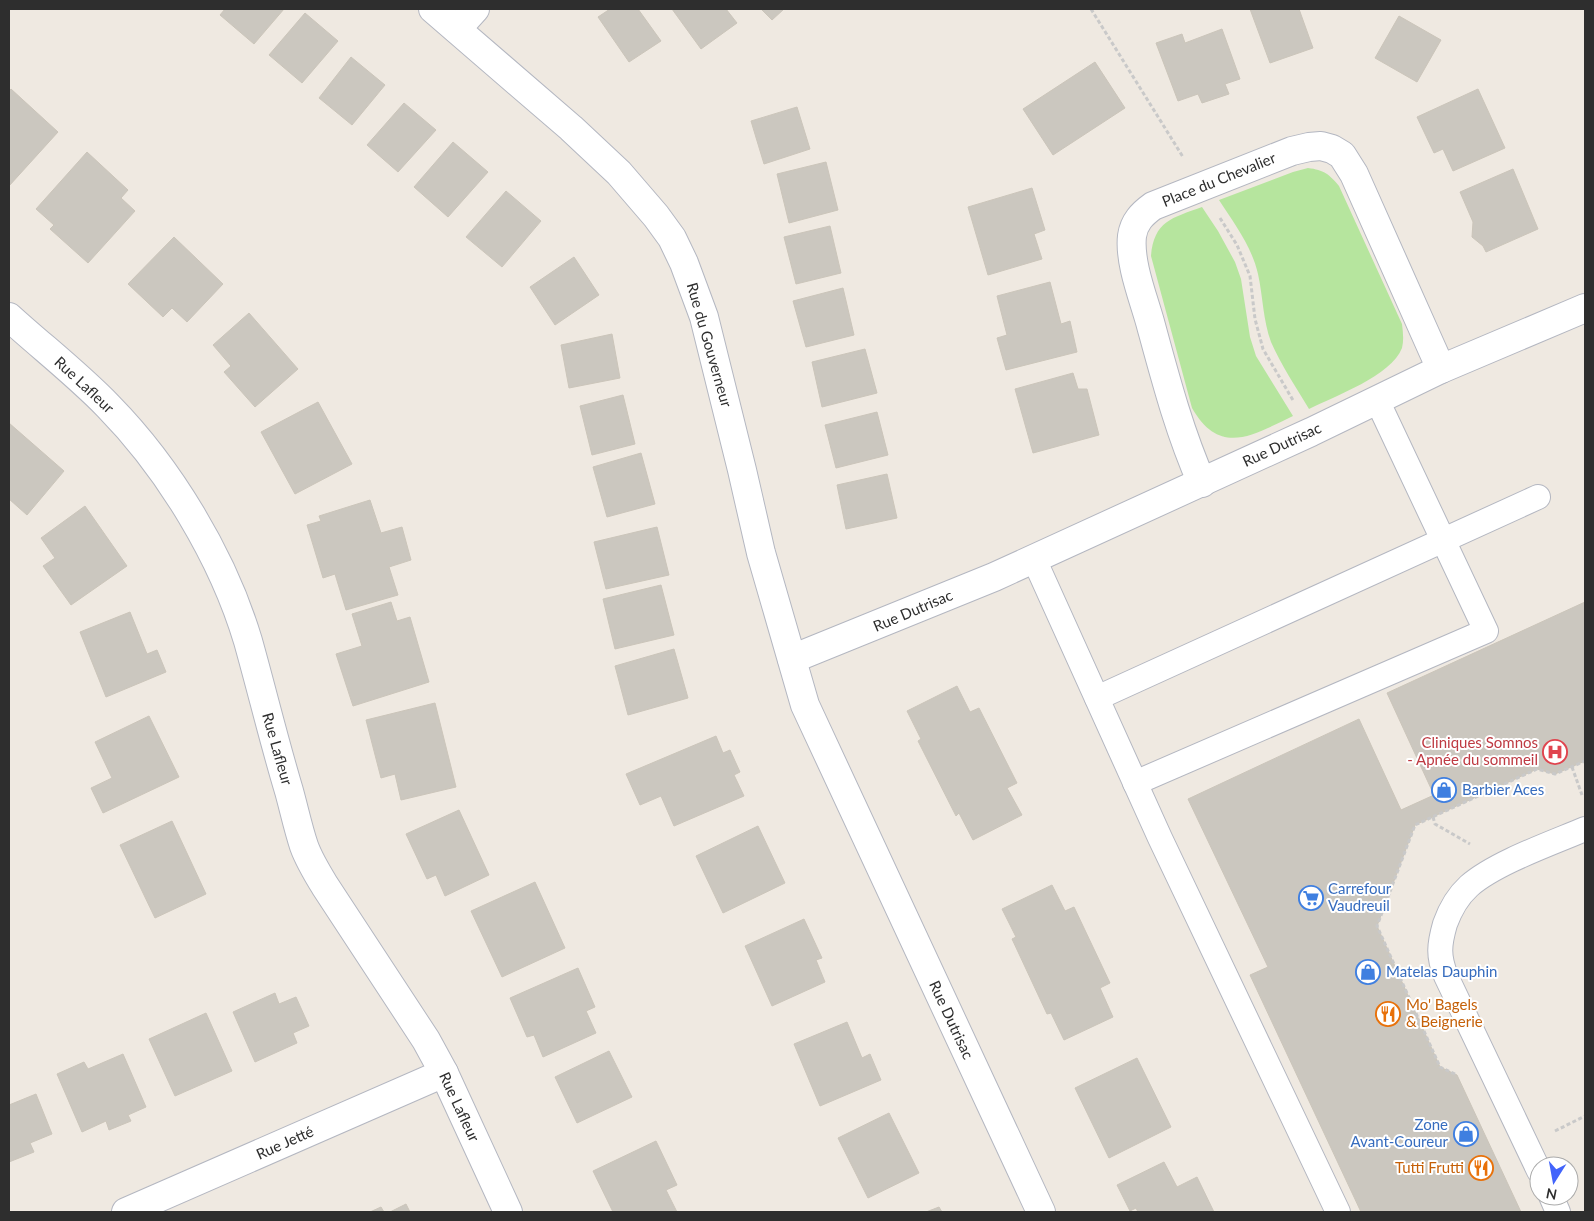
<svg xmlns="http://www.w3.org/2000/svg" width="1594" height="1221" viewBox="0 0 1594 1221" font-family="Lato,sans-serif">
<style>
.green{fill:#b6e59e}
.building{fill:#cbc7bf;stroke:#cbc5ba}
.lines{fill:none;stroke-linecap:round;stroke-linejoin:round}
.lane-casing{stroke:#b4b7c1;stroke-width:26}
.street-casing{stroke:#b4b7c1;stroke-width:30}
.path{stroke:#c9c9c9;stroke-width:3;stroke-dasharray:4 2.5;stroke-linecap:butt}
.lane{stroke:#fff;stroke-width:24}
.street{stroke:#fff;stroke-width:28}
.labels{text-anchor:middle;stroke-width:4;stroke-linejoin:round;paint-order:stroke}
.street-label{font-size:15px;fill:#2e2e2e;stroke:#fff}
.health-label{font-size:15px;fill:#be3a42;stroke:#fff;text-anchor:end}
.shop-label{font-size:15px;fill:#366cbe;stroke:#fff;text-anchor:start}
.food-label{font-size:15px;fill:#c56008;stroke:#fff;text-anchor:start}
</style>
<rect width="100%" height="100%" fill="#efe9e1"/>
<g class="green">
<path d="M1308,168c16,2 21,6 31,18l63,138c1,8 2,16 0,24 -11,28 -67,48 -93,61 -13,-22 -28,-44 -38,-67 -8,-22 -8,-45 -13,-68 -6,-27 -24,-51 -39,-74l74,-28z"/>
<path d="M1202,207l16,24 17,31 6,17 9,58 6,19 37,60c-40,19 -73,41 -101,-8l-41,-152c3,-35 21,-38 51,-49z"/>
</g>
<g class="building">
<path d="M225,9h59l-30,35 -34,-29z"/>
<path d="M610,9h28l23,32 -32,21 -31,-45z"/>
<path d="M672,9h54l11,14 -36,26z"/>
<path d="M761,9h23l-12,11z"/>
<path d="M1250,9h49l14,39 -43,15z"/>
<path d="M305,13l33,28 -36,42 -33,-28z"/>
<path d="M1399,16l42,24 -24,42 -42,-24z"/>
<path d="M1222,29l18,50 -15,5 4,10 -27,9 -4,-9 -20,7 -22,-58 26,-9 3,9z"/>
<path d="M351,57l34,28 -33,40 -33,-27z"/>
<path d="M1095,62l30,46 -72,47 -30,-46z"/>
<path d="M11,89l47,43 -49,54v-95z"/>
<path d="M1478,89l27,59 -52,23 -10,-22 -9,4 -17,-36z"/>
<path d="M404,103l32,27 -38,42 -31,-27z"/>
<path d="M797,107l13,42 -46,15 -13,-43z"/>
<path d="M453,142l35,30 -40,45 -34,-30z"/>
<path d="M87,152l41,38 -7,8 14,13 -47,52 -38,-34 4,-4 -18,-16z"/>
<path d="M826,162l12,48 -49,13 -12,-49z"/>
<path d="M1513,169l25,60 -52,23 -3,-6 -11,-9 1,-15 -13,-30z"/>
<path d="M1032,188l13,42 -11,4 8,25 -54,16 -20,-68z"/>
<path d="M506,191l35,30 -39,46 -36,-30z"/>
<path d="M830,226l11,47 -45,11 -12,-47z"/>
<path d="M174,237l49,47 -36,38 -15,-14 -9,9 -35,-33z"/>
<path d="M574,257l25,38 -44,30 -25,-38z"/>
<path d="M1050,282l11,42 9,-3 7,31 -71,18 -9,-32 10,-3 -10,-39z"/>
<path d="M843,288l11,47 -48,12 -13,-46z"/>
<path d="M249,313l49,56 -43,38 -31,-35 7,-6 -18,-21z"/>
<path d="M612,334l8,44 -51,10 -8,-43z"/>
<path d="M865,349l12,44 -55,14 -10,-45z"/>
<path d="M1073,373l5,16h9l12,46 -66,18 -18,-64z"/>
<path d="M623,395l12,49 -43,11 -12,-49z"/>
<path d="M318,402l34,62 -57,30 -34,-62z"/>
<path d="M877,412l11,43 -52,13 -11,-43z"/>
<path d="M9,423l55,48 -37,44 -18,-16z"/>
<path d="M641,453l14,51 -48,13 -14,-50z"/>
<path d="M887,474l10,44 -51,11 -9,-44z"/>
<path d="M370,500l11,33 21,-6 9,33 -22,7 9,28 -52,15 -11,-36 -12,4 -16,-53 14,-4 -2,-5z"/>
<path d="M85,506l42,60 -56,39 -28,-39 12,-8 -14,-20z"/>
<path d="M657,527l12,48 -63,14 -12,-47z"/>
<path d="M661,585l13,50 -59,14 -12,-50z"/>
<path d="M391,602l6,19 13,-4 19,65 -76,24 -17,-52 26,-8 -10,-32z"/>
<path d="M1585,602v159l-30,13 -18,-5 -122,56 -38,101 63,141 17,8 64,137h-160l-111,-237 18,-8 -80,-168 171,-80 42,91 33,-15 -47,-102z"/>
<path d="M130,612l17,42 10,-4 9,22 -60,25 -26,-65z"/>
<path d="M674,649l14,49 -60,17 -13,-49z"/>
<path d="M957,686l13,26 9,-4 38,75 -10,5 15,27 -49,25 -14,-27 -3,3 -38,-75 3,-2 -14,-28z"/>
<path d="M435,703l21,84 -55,13 -6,-26 -14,4 -15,-58z"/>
<path d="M149,716l30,61 -76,36 -12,-25 21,-10 -17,-36z"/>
<path d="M716,736l7,17 7,-3 10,22 -6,3 10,21 -70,30 -13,-30 -21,9 -14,-31z"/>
<path d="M459,810l30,65 -44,21 -9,-21 -9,4 -21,-45z"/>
<path d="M172,821l34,73 -51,24 -35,-73z"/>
<path d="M758,826l27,57 -62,30 -27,-57z"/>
<path d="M535,882l30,66 -63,29 -31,-66z"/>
<path d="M1052,885l13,26 9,-4 36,76 -10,5 13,29 -49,23 -13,-27 -4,1 -35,-75 4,-2 -14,-28z"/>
<path d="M804,919l18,39 -6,2 9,22 -53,24 -27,-60z"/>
<path d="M578,968l17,39 -9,4 10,22 -53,24 -9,-22 -7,2 -17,-39z"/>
<path d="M275,993l4,11 17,-7 13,29 -16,7 4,10 -42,19 -22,-50z"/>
<path d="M206,1013l26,58 -57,25 -26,-57z"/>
<path d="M847,1022l15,36 8,-4 11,26 -61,26 -26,-62z"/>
<path d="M609,1051l23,46 -55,26 -22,-46z"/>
<path d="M123,1054l23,53 -18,8 3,6 -22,9 -3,-9 -24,11 -25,-58 27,-12 4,7z"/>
<path d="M1137,1058l34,69 -62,31 -34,-70z"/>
<path d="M36,1094l16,40 -22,9 4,9 -25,10v-57z"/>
<path d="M889,1113l30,60 -51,25 -30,-60z"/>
<path d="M656,1141l21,44 -11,5 11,22h-64l-20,-41z"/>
<path d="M1164,1162l13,25 20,-10 17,35h-76l-2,-4 -6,3 -13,-26z"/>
<path d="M406,1204l4,8h-20z"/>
<path d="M381,1207l3,5h-14z"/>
<path d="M939,1207l3,5h-16z"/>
</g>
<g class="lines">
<defs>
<g id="lane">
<path d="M1034,559l126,279 178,374"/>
<path d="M1097,698l441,-201"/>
<path d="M1135,783l351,-152 -109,-231"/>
<path d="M1539,1171l-93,-195c-8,-20 -7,-31 -1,-52 5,-14 13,-28 24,-38 26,-23 83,-43 116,-57"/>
<path d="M1551,1196l7,16"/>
</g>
<g id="street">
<path d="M433,9l138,119 48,45 37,43 16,22 12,25 20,54 38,153 19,83 44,152 236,507"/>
<path d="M457,29l18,-20"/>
<path d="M9,317c33,30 68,57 99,89 61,62 115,151 140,235 14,50 26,100 41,150 5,18 9,37 15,55 5,14 13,27 21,40l101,154 18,33 64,139"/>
<path d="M1202,483c-23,-52 -37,-106 -52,-161 -7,-25 -21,-60 -18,-86 2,-14 10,-22 21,-30l139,-55 17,-4 12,-1 11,3 10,6 12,19 87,195"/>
<path d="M792,659l202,-82 317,-145 130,-63 144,-61"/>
<path d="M126,1212l318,-139"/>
</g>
</defs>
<use href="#lane" class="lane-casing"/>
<use href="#street" class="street-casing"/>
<g class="path">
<path d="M1091,9l92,148"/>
<path d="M1220,218l17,27 13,31 5,43 8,30 31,53"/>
<path d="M1572,767l10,28"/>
<path d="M1433,817l2,7 35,20"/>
<path d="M1455,1074l-15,-7 -63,-141 38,-101 122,-56 18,5 30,-13"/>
<path d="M1555,1131l30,-15"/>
</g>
<use href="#lane" class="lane"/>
<use href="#street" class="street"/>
</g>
<defs>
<symbol id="hospital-ring" viewBox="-11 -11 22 22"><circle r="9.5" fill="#fff" stroke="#e0444e" stroke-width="1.5"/><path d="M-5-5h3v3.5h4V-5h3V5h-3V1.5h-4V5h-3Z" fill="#e0444e"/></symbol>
<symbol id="shop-ring" viewBox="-11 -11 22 22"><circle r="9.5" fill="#fff" stroke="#3f7fe0" stroke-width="1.5"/><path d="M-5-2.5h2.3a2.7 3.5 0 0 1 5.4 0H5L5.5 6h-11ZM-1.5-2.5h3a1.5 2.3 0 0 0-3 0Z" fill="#3f7fe0"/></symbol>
<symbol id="supermarket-ring" viewBox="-11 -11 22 22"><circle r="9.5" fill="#fff" stroke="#3f7fe0" stroke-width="1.5"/><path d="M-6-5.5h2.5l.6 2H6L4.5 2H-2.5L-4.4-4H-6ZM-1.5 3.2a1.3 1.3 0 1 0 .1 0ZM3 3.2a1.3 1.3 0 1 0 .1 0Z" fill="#3f7fe0"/></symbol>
<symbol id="restaurant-ring" viewBox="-11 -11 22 22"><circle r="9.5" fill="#fff" stroke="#e8710a" stroke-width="1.5"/><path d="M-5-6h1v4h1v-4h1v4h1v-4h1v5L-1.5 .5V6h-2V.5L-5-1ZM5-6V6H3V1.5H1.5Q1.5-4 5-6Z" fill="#e8710a"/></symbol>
</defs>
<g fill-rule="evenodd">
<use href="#hospital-ring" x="1541" y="738" width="28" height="28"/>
<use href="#shop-ring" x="1430" y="776" width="28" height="28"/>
<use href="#supermarket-ring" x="1297" y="884" width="28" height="28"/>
<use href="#shop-ring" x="1354" y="958" width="28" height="28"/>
<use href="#restaurant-ring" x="1374" y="1000" width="28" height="28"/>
<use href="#shop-ring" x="1452" y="1120" width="28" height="28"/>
<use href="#restaurant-ring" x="1467" y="1154" width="28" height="28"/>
</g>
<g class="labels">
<g class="street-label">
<text transform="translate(1219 180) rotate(-22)" y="5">Place du Chevalier</text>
<text transform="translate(709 345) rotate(74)" y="5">Rue du Gouverneur</text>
<text transform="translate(84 385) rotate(43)" y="5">Rue Lafleur</text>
<text transform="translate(1282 445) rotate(-25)" y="5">Rue Dutrisac</text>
<text transform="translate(913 611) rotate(-23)" y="5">Rue Dutrisac</text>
<text transform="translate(277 749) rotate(74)" y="5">Rue Lafleur</text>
<text transform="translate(951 1020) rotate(65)" y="5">Rue Dutrisac</text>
<text transform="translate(459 1107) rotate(65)" y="5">Rue Lafleur</text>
<text transform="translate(285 1143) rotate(-24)" y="5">Rue Jetté</text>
</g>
<g class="health-label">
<text x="1538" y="748">Cliniques Somnos<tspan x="1538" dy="17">- Apnée du sommeil</tspan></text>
</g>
<g class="shop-label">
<text x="1462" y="795">Barbier Aces</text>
<text x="1328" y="894">Carrefour<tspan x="1328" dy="17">Vaudreuil</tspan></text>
<text x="1386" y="977">Matelas Dauphin</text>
<text x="1448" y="1130" text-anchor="end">Zone<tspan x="1448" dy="17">Avant-Coureur</tspan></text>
</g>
<g class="food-label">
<text x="1406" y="1010">Mo' Bagels<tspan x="1406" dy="17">&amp; Beignerie</tspan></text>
<text x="1464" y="1173" text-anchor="end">Tutti Frutti</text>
</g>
</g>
<rect width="1594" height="1221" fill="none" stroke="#2e2e2e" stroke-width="20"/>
<g transform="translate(1554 1181) rotate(191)"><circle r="24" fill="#ffffff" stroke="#ababab"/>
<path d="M0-4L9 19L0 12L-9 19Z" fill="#4264fb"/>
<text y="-8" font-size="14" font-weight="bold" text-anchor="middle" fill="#2e2e2e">N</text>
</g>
</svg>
